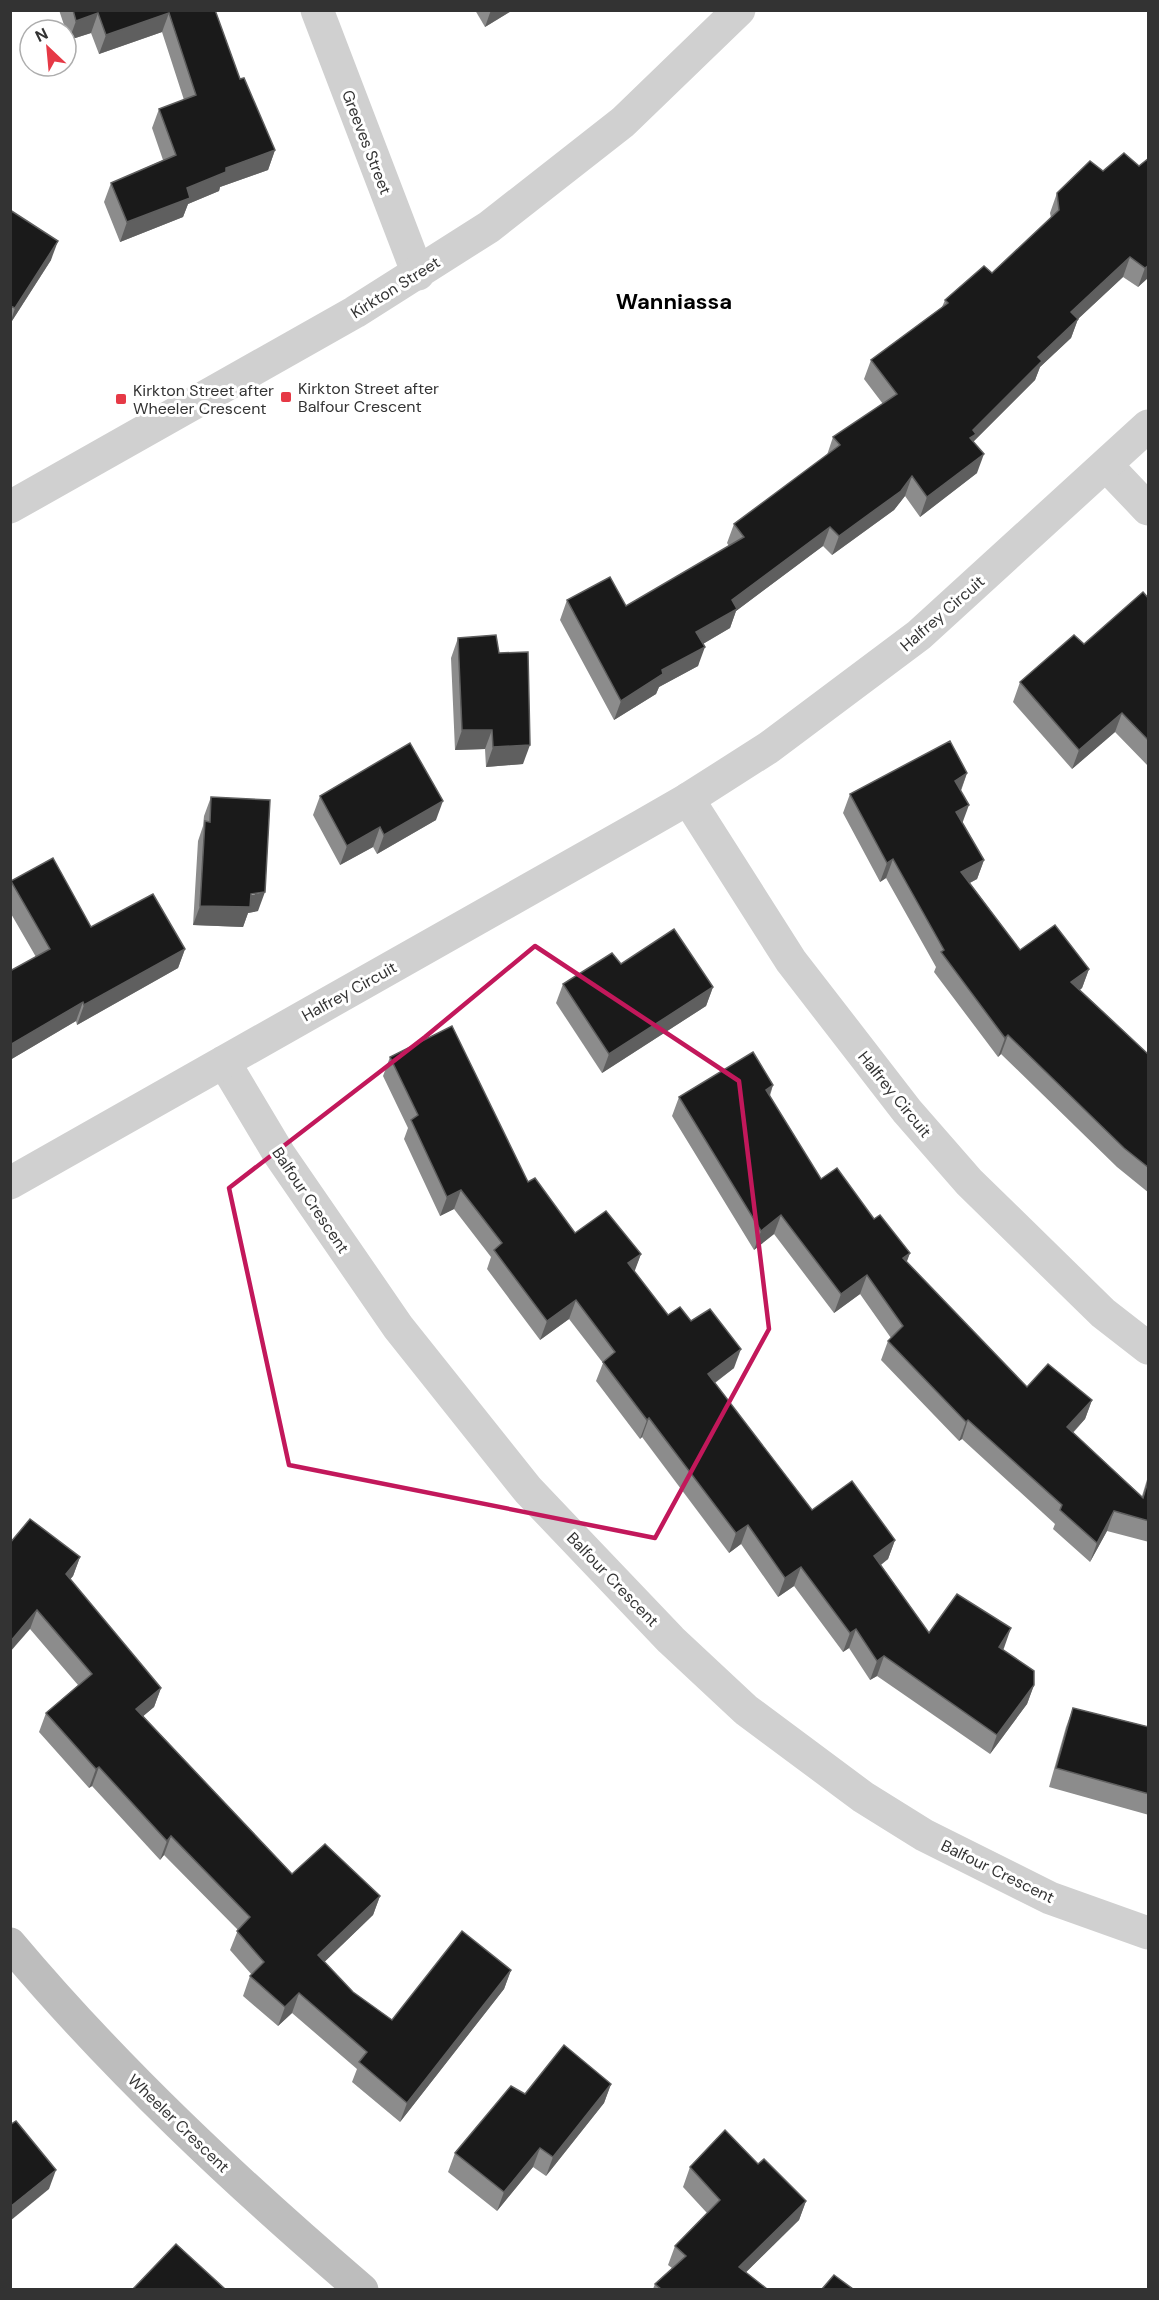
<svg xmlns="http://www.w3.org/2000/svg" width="1159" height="2300" viewBox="0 0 1159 2300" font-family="'DM Sans',sans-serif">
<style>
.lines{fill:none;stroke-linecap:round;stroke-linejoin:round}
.street{stroke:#d0d0d0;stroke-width:33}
.secondary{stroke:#bdbdbd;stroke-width:33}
.wall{fill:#8c8c8c}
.shaded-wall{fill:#5f5f5f}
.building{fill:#1a1a1a;stroke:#5f5f5f;stroke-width:1.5}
.marked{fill:none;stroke:#c2185b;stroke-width:4.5;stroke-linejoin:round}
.poi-dot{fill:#e63946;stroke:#fff;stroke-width:2}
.labels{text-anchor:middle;stroke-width:6;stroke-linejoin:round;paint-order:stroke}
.street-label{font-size:16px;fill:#333;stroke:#fff}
.poi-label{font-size:16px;fill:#333;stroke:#fff;text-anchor:start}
.district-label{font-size:22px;font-weight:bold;fill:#000;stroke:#fff}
</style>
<rect width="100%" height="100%" fill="#fff"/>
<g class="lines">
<g class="street">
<path d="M317,10l101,264"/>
<path d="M1107,466l41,43"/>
<path d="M10,507l345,-195 134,-85 134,-105 116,-112"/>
<path d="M688,799l103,162 116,150 62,71 134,131 45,35"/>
<path d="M224,1062l55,92 119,173 130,163 143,150 75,70 117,87 61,38 126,63 98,35"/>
<path d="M10,1183l631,-357 47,-27 80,-51 151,-113 229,-209"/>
</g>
<path class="secondary" d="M10,1944c106,126 227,239 352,346"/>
</g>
<g class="wall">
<path d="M59,10h156l25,69 35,71 -7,20 -48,17 -1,4 -31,13 -5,13 -63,25 -16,-40 7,-19 52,-23 -11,-32 7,-19 25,-9 -22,-68 -63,22 -8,-21 -22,7z"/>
<path d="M475,10h38l-28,17z"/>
<path d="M1149,158v119l-11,10 -15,-10 -45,42 -7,19 -31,29 -5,13 -62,62 4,31 -57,44 -15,-21 -11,14 -62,45 -9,-9 -87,65 -6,17 -27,16 -5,22 -39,21 -3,7 -42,26 -54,-100 7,-20 59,6 103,-60 -2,-3 7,-19 93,-69 6,-18 50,-33 -19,-25 7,-19 71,-53 3,-7 47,-27 59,-55 -1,-5 7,-20 46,-22 36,-5z"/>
<path d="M10,210l41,50 -41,64z"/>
<path d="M1149,599v168l-34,-35 -43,37 -59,-67 7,-20 64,-38z"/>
<path d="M458,638l41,15 24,111 -37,3 -1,-18 -30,1 -4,-92z"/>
<path d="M967,773l-6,18 1,31 22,38 -7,19 -7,4 50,67 69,19 -7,19 -2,2 69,65v138l-32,-26 -116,-113 -3,3 -64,-85 2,-5 -50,-89 -6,4 -37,-69 7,-19z"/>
<path d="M320,796l116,24 -59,34 -4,-7 -33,18 -27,-50z"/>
<path d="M211,797l47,114 -10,2 -5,14 -50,-2 5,-84 5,-15 1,-10z"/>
<path d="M11,881l80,46 94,22 -7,19 -101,57 -1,-4 -66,39v-89l26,-14 -26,-45z"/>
<path d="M621,964l92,23 -7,19 -104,67 -46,-70 7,-19z"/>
<path d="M390,1057l138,125 47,51 66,21 -7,17 34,44 23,6 43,47 -19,15 97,127 83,30 -7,19 -7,6 48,68 75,15 -1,1 31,36 -7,19 -37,50 -113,-78 -7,4 -21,-32 -6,4 -49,-66 -16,11 -37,-53 -12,9 -87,-116 -2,2 -44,-58 7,-18 -34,-44 -29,21 -53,-71 4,-12 -37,-48 -14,7 -36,-77 4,-11 -25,-52z"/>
<path d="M773,1085l-3,11 51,83 53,40 36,34 -4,9 121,125 65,13 -7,19 -12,14 69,63 7,-23v69l-42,-11 -17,31 -37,-33 2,-5 -93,-85 -3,2 -78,-81 7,-19 3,-3 -31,-44 -26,19 -60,-79 -20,16 -82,-134 7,-19z"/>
<path d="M10,1543l70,14 -7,19 -3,3 91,109 -7,19 -11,9 149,158 88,22 -7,19 -49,47 29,30 39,28 119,-50 -7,19 -104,133 -48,-40 5,-13 -65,-56 -14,13 -35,-30 7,-20 2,-1 -22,-25 8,-20 -74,-75 -4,5 -68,-74 -3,2 -50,-56 7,-19 32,-28 -48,-56z"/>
<path d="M1073,1708l76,19v88l-100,-28 17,-60z"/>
<path d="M611,2084l-7,19 -58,73 -13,-9 -36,44 -49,-39 7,-19 70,-59z"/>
<path d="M758,2164l48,37 -7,19 -53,52 21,17h-114l2,-5 17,-16 -4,-3 7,-19 32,-33 -24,-26 7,-20z"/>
</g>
<g class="shaded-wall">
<path d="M491,10h22l-28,17z"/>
<path d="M98,13l-7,20 -22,7 7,-19z"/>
<path d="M169,13l-7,19 -63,22 7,-19z"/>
<path d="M275,150l-7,20 -48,17 -1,4 -31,13 -5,13 -63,25 7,-20 60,-34 39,-20z"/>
<path d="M58,241l-7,19 -41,64 5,-16z"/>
<path d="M1130,257l-7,20 -59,55 7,-20z"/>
<path d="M1149,265v12l-11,10 7,-19z"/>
<path d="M1078,319l-7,19 -31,29 -5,13 -62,62 -10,15 10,-27 65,-73z"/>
<path d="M984,454l-7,19 -57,44 7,-20z"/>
<path d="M912,476l-7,20 -11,14 -62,45 7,-19z"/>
<path d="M830,527l-7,19 -87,65 -6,17 -41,24 7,-20 36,-32z"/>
<path d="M705,647l-7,19 -39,21 -3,7 -42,26 7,-19 41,-31z"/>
<path d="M1122,713l-7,19 -43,37 7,-19z"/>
<path d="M462,730h30l-7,19 -30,1z"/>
<path d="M530,745l-7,19 -37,3 7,-20z"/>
<path d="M967,773l-7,19 -5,-11z"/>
<path d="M443,801l-7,19 -59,34 7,-19z"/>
<path d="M969,805l-7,19 -6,-12z"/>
<path d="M380,827l-7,20 -33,18 7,-19z"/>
<path d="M893,859l-7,19 -6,4 7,-19z"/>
<path d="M984,860l-7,19 -23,12 7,-19z"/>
<path d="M265,892l-7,19 -10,2 -5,14 -50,-2 7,-19z"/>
<path d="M185,949l-7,19 -101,57 7,-20z"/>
<path d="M1089,969l-7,19 -18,13 7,-19z"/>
<path d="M713,987l-7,19 -104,67 7,-19z"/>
<path d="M83,1002l-7,19 -66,39v-15z"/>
<path d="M1008,1035l-7,19 -3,3 7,-19z"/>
<path d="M773,1085l-7,19v-14z"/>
<path d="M461,1190l-7,19 -14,7 7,-19z"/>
<path d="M781,1215l-7,19 -20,16 7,-19z"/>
<path d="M910,1253l-7,19v-14z"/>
<path d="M641,1254l-7,19 -6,-10z"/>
<path d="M867,1275l-7,19 -26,19 7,-19z"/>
<path d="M576,1300l-7,19 -29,21 7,-19z"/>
<path d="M741,1349l-7,19 -33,25 7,-19z"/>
<path d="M1092,1400l-7,19 -25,27 7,-19z"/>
<path d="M649,1418l-7,19 -2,2 7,-19z"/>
<path d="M968,1420l-6,19 -3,2 7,-19z"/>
<path d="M1114,1511l-7,20 -17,31 7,-19z"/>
<path d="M748,1525l-7,19 -12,9 7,-20z"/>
<path d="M895,1540l-7,19 -21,16 7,-19z"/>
<path d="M80,1557l-7,19 -14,17 7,-19z"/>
<path d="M801,1567l-7,19 -16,11 7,-19z"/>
<path d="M37,1610l-7,19 -20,23v-10z"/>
<path d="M1011,1628l-7,20 -12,18 7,-19z"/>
<path d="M856,1629l-7,19 -6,4 7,-19z"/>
<path d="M884,1656l-7,20 -7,4 7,-19z"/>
<path d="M1034,1685l-7,19 -37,50 7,-19z"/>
<path d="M161,1688l-7,19 -25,21 7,-19z"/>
<path d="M99,1767l-7,19 -3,2 7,-19z"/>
<path d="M171,1836l-7,19 -4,5 7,-19z"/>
<path d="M380,1896l-7,19 -62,60 7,-20z"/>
<path d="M511,1970l-7,19 -104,133 7,-19z"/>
<path d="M299,1993l-7,20 -14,13 7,-19z"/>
<path d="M611,2084l-7,19 -58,73 7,-19z"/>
<path d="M540,2148l-7,19 -36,44 7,-19z"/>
<path d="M56,2170l-7,19 -39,32v-14z"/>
<path d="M806,2201l-7,19 -67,66 7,-19z"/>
</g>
<g class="building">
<path d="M73,10h142l25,69 4,-1 31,72 -49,18v4l-39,16 3,10 -63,24 -16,-39 65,-28 -17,-46 37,-14 -27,-82 -63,22 -8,-22 -22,8z"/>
<path d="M1124,153l15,13 10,-8v107l-4,3 -15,-11 -59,55 7,7 -40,38 4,4 -69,69 3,4 -6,4 14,16 -57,43 -15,-21 -11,15 -62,45 -9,-9 -98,73 5,9 -41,23 9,15 -43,23 1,4 -42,27 -54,-101 43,-23 16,29 118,-69 -10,-13 106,-79 -7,-8 64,-43 -26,-34 77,-57 -3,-3 39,-34 8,7 67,-63 -2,-17 33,-32 13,10z"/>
<path d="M10,210l48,31 -43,67 -5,-2z"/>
<path d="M1143,592l6,7v142l-27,-28 -43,37 -59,-68 54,-47 10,9z"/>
<path d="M496,635l3,18 29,-1 2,93 -37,2 -1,-17h-30l-4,-92z"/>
<path d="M950,741l17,32 -12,8 14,24 -13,7 28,48 -23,12 59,78 35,-25 34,44 -18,13 78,73v113l-25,-20 -116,-113 -3,3 -64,-86 3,-2 -51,-91 -6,4 -37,-69z"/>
<path d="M410,743l33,58 -59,34 -4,-8 -33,19 -27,-50z"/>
<path d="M211,797l59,3 -5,92 -14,2 -1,13 -50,-1 5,-85 5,1z"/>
<path d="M53,858l38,69 62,-33 32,55 -101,56 -1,-3 -73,43v-74l40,-22 -39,-68z"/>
<path d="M674,929l39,58 -104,67 -46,-70 49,-31 9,11z"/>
<path d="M452,1026l76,156 7,-4 40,55 31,-22 35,43 -13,9 40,52 12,-8 11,14 19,-12 31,40 -33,25 104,136 40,-29 43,59 -21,16 55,77 28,-39 54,34 -12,19 35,24v14l-37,50 -113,-79 -7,5 -21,-32 -6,4 -49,-66 -16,11 -37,-53 -12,8 -87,-115 -2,2 -44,-58 12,-10 -39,-52 -29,21 -53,-71 8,-7 -41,-53 -14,7 -36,-77 7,-5 -28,-58z"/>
<path d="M753,1052l20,33 -7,5 55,89 16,-11 37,51 6,-4 30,38 -7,5 124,129 21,-23 44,36 -25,27 76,71 6,-20v43l-35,-10 -17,32 -37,-33 2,-5 -94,-85 -2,2 -78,-81 15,-15 -36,-51 -26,19 -60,-79 -20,16 -82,-134z"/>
<path d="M30,1519l50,38 -14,17 95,114 -25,21 156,165 33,-30 55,52 -62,59 35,37 39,28 70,-89 49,39 -104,133 -48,-41 8,-10 -68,-59 -14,14 -35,-31 14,-14 -27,-31 13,-14 -79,-81 -4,5 -68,-74 -3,2 -50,-56 46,-39 -55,-64 -27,32v-99z"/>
<path d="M1073,1708l76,19v67l-93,-26z"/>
<path d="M564,2045l47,39 -58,73 -13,-9 -36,44 -49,-39 56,-67 14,8z"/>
<path d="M16,2121l40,49 -46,37v-82z"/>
<path d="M725,2130l33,34 6,-5 42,42 -67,66 28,22h-106l-6,-5 31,-28 -11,-10 45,-46 -30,-33z"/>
<path d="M176,2244l49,45h-92z"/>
<path d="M834,2275l19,14h-31z"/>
</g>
<path class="marked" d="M535,946l204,135 30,248 -114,209 -366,-73 -60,-277 196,-151z"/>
<g class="poi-dot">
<rect x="280" y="391" width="12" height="12" rx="3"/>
<rect x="115" y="393" width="12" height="12" rx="3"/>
</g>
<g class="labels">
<g class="street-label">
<text transform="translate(367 142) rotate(69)" y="6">Greeves Street</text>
<text transform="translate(395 287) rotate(-32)" y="6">Kirkton Street</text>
<text transform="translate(942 613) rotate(-41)" y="6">Halfrey Circuit</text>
<text transform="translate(349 991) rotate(-29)" y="6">Halfrey Circuit</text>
<text transform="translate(895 1094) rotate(51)" y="6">Halfrey Circuit</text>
<text transform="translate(311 1200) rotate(56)" y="6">Balfour Crescent</text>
<text transform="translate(613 1579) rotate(46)" y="6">Balfour Crescent</text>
<text transform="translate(998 1871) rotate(26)" y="6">Balfour Crescent</text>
<text transform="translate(179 2123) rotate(44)" y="6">Wheeler Crescent</text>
</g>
<g class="poi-label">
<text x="298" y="394">Kirkton Street after<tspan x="298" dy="18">Balfour Crescent</tspan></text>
<text x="133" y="396">Kirkton Street after<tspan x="133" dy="18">Wheeler Crescent</tspan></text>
</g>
<g class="district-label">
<text x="674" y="309">Wanniassa</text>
</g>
</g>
<rect width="1159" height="2300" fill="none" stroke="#333333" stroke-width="24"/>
<g transform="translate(48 48) rotate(334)"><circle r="28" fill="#ffffff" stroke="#adadad" stroke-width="1.5"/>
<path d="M0-4.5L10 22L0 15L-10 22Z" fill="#e63946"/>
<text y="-9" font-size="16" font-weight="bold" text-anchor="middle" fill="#333333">N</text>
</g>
</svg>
